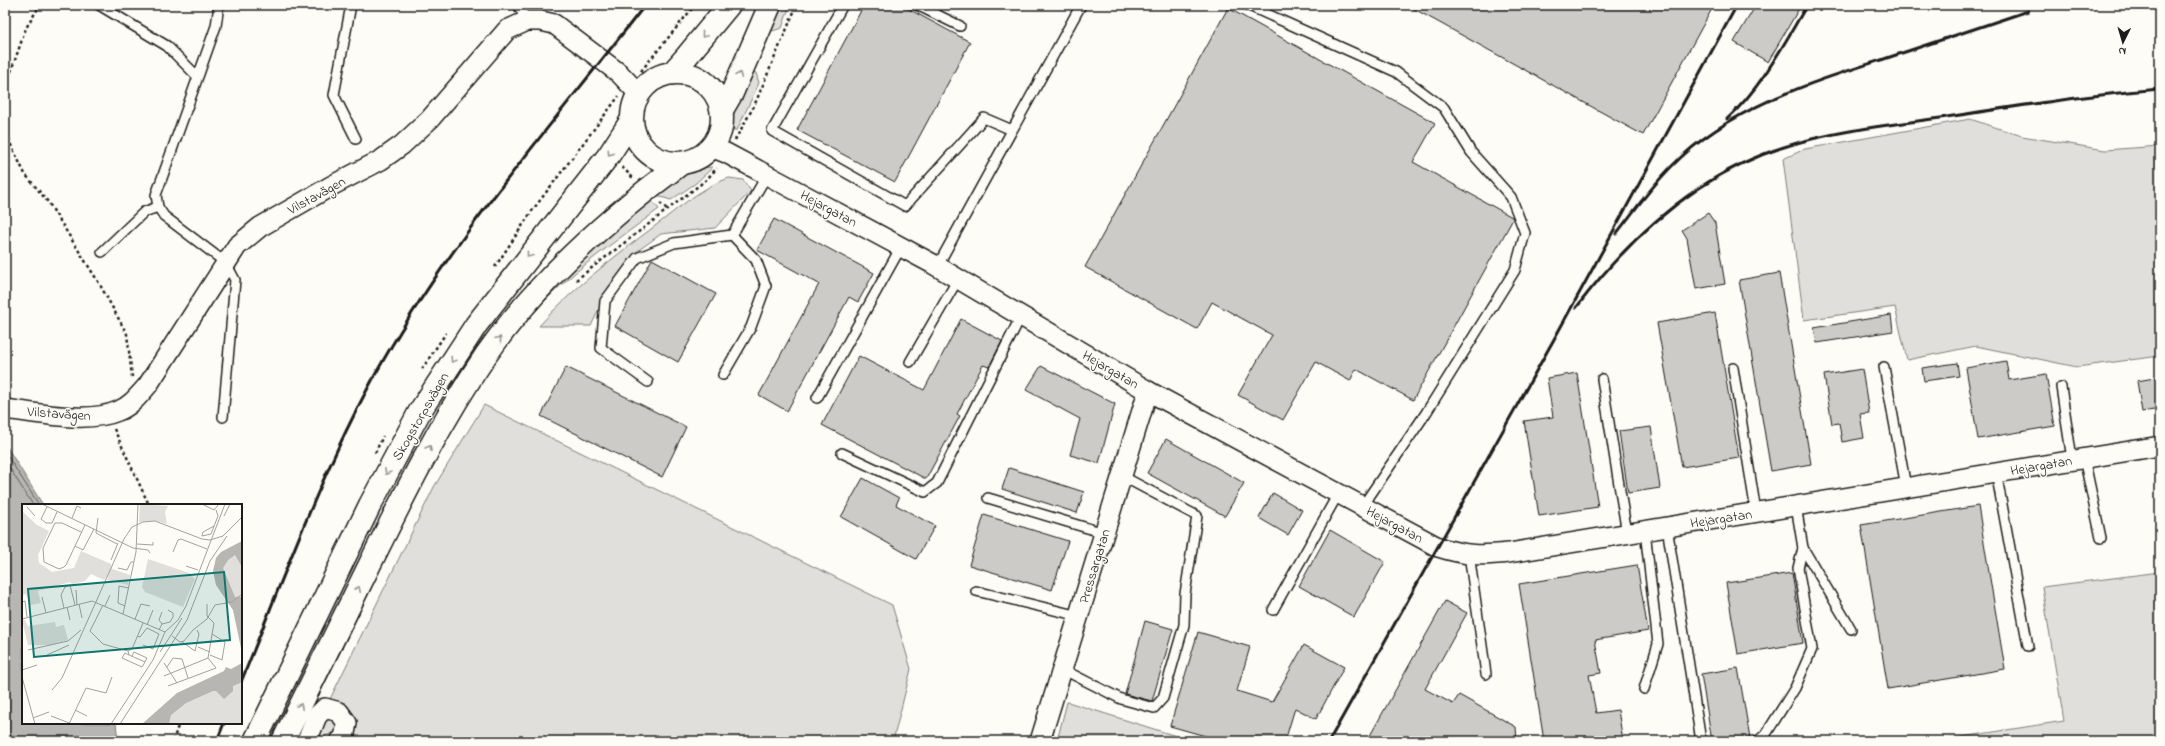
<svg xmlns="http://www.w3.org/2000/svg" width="2165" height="746" viewBox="0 0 2165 746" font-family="'Indie Flower',sans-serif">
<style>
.green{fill:#e0dfdb;stroke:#7e7e7c}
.water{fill:#b7b6b2;stroke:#797876}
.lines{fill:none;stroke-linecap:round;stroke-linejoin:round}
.shore{stroke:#5a5a58;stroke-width:1}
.building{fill:#cccbc8;stroke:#1c1c1c}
.lane-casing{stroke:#1c1c1c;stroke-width:12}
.street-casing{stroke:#1c1c1c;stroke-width:22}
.secondary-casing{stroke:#1c1c1c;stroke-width:25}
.path{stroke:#1c1c1c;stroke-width:2.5;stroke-dasharray:3 3;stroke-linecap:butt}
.lane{stroke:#fdfcf7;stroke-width:9}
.street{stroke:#fdfcf7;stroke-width:19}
.secondary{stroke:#fdfcf7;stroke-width:22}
.rail{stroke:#1c1c1c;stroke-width:3}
.oneway{stroke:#989794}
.labels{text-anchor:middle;stroke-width:3;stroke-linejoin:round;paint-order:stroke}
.street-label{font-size:14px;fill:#1c1c1c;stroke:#fdfcf7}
.inset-road{fill:none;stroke:#a3a29f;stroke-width:1}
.view{fill:#0f766e;fill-opacity:0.15;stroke:#0f766e;stroke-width:2}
.inset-edge{fill:none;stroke:#1c1c1c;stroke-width:2}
</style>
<rect width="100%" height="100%" fill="#fdfcf7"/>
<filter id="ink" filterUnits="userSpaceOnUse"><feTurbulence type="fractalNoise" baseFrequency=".025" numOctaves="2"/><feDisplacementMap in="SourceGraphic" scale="8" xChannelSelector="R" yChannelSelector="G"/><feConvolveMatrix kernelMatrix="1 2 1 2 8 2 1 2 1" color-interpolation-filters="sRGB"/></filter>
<g filter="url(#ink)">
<g class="green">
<path d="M779,5h11l-8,23 -10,3 -4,-2z"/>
<path d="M750,71l6,2 3,10 -22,47h-3c-4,-20 8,-40 16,-59z"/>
<path d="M1970,119l52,17 83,14 55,-4v210l-83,11 -101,-21 -69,14 -12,-53 -91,13 -21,-161 22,-10z"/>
<path d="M713,167l-17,16 -25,17 -10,-3 -7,-7 45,-22z"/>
<path d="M729,178l14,2 8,11 -36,37 -54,6 -25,18 -26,33 -19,41h-52c34,-38 75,-69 116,-100 24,-18 45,-38 74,-48z"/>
<path d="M647,196l12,13c-44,33 -92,65 -128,107 -66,76 -111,170 -154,260 -26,55 -53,110 -81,165h-5l58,-117 128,-244 66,-84z"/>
<path d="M484,405l408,200 19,64 -18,72h-542l5,-19 -9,-17 -17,-6 104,-212z"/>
<path d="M2160,572v169h-224l128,-20 -22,-134z"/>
<path d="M1067,702h1l124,39h-135z"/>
<path d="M331,716l8,7 -2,8 -20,9 9,-22z"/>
</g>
<path class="water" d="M5,444l38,61h-20v218h93l2,18h-113z"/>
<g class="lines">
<g class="shore">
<path d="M5,452l34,53"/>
<path d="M5,461l28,44"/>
</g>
</g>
<g class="building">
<path d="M864,5h37l69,37 -75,140 -98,-52z"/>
<path d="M1407,5h307l-71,130z"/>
<path d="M1756,5h45l-33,57 -34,-20z"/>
<path d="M1228,8l207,115 -22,39 99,55 1,2 -100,181 -57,-31 -6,12 -34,-19 -33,58 -45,-25 34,-60 -60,-33 -15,27 -112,-62z"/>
<path d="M1708,213l7,10 10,61 -29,5 -9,-51 -5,-8z"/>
<path d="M774,219l100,54 -16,29 -9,-5 -62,114 -28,-16 60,-111 -62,-34z"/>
<path d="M652,259l64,35 -38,68 -63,-36z"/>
<path d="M1779,273l32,191 -40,7 -32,-191z"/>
<path d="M1715,313l24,145 -57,9 -25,-144z"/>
<path d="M1891,315l2,16 -76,12 -3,-15z"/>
<path d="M961,319l41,22 -13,26 -6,-2 -26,49 3,2 -34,63 -104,-54 37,-69 65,34z"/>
<path d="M2006,361l3,19 37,-6 9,52 -77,13 -12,-71z"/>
<path d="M1957,363l2,13 -35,5 -2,-13z"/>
<path d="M1041,366l74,38 -16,59 -29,-8 10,-36 -54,-29z"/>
<path d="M566,367l120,60 -24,50 -121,-61z"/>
<path d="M1862,369l7,44 -9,1 4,24 -22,4 -3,-19 -7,1 -8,-49z"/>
<path d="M1577,373l21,134 -59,9 -15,-95 29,-4 -6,-39z"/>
<path d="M2160,377v32l-18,3 -5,-31z"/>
<path d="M1651,427l9,61 -32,5 -9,-62z"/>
<path d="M1166,439l78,44 -19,33 -78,-43z"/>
<path d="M1009,468l75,24 -7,21 -75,-24z"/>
<path d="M863,478l36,20 -3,7 39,21 -19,33 -75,-42z"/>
<path d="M1273,493l29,17 -14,25 -29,-17z"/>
<path d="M1978,506l27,163 -117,20 -27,-164z"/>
<path d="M984,515l84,26 -16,49 -83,-25z"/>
<path d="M1330,530l55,32 -31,55 -55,-31z"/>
<path d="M1637,565l11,66 -53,9 6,33 -12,2 7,38 22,-3 5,31h-79l-25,-157z"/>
<path d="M1792,573l11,70 -65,11 -12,-71z"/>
<path d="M1445,601l22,12 -42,76 28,15 6,-9 57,32 1,14h-150z"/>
<path d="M1145,621l28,8 -21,72 -27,-7z"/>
<path d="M1198,632l52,15 -13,44 35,11 32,-57 40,22 -28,52 -21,-11 -10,33h-62l-53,-15z"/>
<path d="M1738,668l12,70 -38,3 -11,-67z"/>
</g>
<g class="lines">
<defs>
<g id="lane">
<path d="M99,5l68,41 30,30"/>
<path d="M219,5l-3,21 -60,169 2,12 6,9 62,47 9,17 -12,137"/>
<path d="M351,5l-17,90 22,44"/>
<path d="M518,5l9,16"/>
<path d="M843,5l-71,126 133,75 79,-88 28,12"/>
<path d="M917,5l43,21"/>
<path d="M1247,5l149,67 48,36 27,44 40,45 14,36 -10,37 -89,143 -64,94"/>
<path d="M102,252l42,-40 14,-5"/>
<path d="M937,267l144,-262"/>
<path d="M910,362l48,-83"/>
<path d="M1884,367l22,120"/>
<path d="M1733,368l23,144"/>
<path d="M723,375l28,-48 15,-41 -10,-26 -24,-25 35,-60"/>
<path d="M1602,379l25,155"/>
<path d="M648,382l-47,-34 4,-47 32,-43 37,-15 58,-8"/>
<path d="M2061,387l11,72"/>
<path d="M817,398l84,-151"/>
<path d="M842,453l83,39 12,-9 84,-167"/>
<path d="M2084,458l17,80"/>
<path d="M1996,472l32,174"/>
<path d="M988,498l116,35"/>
<path d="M1796,506l7,42 48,81"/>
<path d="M1667,527l34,214"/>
<path d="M1469,554l17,120"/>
<path d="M976,591l103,25"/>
<path d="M1273,610l65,-116"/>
<path d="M1062,669l59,30 33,9 9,-10 21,-73 1,-31 12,-78 -75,-40"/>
<path d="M1644,689l14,-45 -13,-113"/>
<path d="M1758,741l8,-7 29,-46 17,-39 -14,-81 5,-20"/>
</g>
<g id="street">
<path d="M711,147l15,6 207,111 215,127 290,156c29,9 42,9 71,6l651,-107"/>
<path d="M5,409c32,4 83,15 113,2 13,-5 21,-16 30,-26l89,-139 23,-19 71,-41 50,-26 21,-15 28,-26 77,-89 20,-9h14l13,3 65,49 19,20"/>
<path d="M307,741l10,-25 8,-8 14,4 8,11 -3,15 -4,3"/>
<path d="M1040,741l108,-350"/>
</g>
<g id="secondary">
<circle cx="677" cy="118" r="45"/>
<path d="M672,73l15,-17 42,-51"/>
<path d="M722,110l10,-17 38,-88"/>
<path d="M255,741l115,-236 50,-94 56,-86 133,-170 22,-34"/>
<path d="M283,741c29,-59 58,-118 87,-177 35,-71 71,-143 116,-209 51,-73 124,-139 196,-192"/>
</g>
</defs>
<use href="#lane" class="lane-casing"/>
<use href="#street" class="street-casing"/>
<use href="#secondary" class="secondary-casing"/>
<g class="path">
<path d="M641,71l54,-66"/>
<path d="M5,89l21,-61 14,-23"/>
<path d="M5,127l5,16 15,31 23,28 51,81 28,51 5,43"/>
<path d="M735,140l19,-34 43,-101"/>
<path d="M622,167l11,11"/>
<path d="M660,203l7,6"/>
<path d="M495,267l37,-56 87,-115"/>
<path d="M576,280l130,-100 11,-12"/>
<path d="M422,369l24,-36"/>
<path d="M114,429l35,76"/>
<path d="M375,453l8,-17"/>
<path d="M173,741l6,-18"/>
<path d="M234,741l2,-6"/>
</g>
<use href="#lane" class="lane"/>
<use href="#street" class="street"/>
<use href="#secondary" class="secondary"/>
<g class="rail">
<path d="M1727,119c35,-32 56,-74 80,-114"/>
<path d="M1616,234c18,-23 35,-47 56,-68 57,-58 137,-83 212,-107 48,-16 96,-32 144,-48"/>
<path d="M1576,308c54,-71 121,-134 208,-161 52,-17 109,-22 163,-30 71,-11 141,-22 213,-28"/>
<path d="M241,682c42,-103 80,-209 134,-307 74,-134 177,-250 270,-370"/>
<path d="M217,741l7,-18"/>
<path d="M1329,741l229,-409 179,-327"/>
</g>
</g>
<defs><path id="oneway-chevron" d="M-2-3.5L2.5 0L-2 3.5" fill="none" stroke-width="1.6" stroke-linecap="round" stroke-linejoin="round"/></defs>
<g class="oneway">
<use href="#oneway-chevron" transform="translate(704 35) rotate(129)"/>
<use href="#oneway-chevron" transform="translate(739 75) rotate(-67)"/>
<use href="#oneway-chevron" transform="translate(610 153) rotate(125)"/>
<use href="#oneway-chevron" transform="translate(529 255) rotate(127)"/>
<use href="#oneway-chevron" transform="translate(499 339) rotate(-52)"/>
<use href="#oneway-chevron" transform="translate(453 360) rotate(123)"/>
<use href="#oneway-chevron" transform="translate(429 448) rotate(-61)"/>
<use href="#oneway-chevron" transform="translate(387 472) rotate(118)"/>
<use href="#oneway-chevron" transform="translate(358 589) rotate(-64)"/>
<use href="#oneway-chevron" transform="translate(300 706) rotate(-64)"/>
</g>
</g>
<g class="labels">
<g class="street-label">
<text transform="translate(316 195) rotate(-29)" y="5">Vilstavägen</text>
<text transform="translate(829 208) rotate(28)" y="5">Hejargatan</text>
<text transform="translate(1111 369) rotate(30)" y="5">Hejargatan</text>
<text transform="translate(59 413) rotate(4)" y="5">Vilstavägen</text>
<text transform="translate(420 416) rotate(-60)" y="5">Skogstorpsvägen</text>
<text transform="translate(2041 465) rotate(-10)" y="5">Hejargatan</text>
<text transform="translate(1721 518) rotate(-9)" y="5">Hejargatan</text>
<text transform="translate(1395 524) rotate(28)" y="5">Hejargatan</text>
<text transform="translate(1094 566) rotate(-73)" y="5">Pressargatan</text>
</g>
</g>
<g transform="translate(22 504)">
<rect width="220" height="220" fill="#fdfcf7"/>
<path d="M118,0l28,2 -3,6 2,12 -11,-3 -17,1zM1,8l14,13 12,6 -11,24 1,8 13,9 22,-4 7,-17 30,13 1,5 18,6 -2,10 -21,-5 2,-5 -5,5 -13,-6 -6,7 -13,3 -2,-2 -32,9 3,12 -11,2 -4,-11 -4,1zM218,42l2,16v58l-22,-49 7,-17zM126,55l44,15 4,-1 -4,3 3,3 -12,28 -38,-15 -3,-5zM0,116h3l3,6 27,-4 1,5 8,-2 4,15 -17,5h-23zM220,171v49h-80l12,-20z" fill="#e0dfdb"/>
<path d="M220,37v26l-7,-12 -7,5 -5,8 12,29h7v56l-9,-43 -17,-25 -3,-14 3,-13 5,-6zM220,159v19l-9,4v5l-9,8 -8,-8h-3l-27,12 -15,12 -2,9h-27l35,-31 47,-22 2,-4 5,2z" fill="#b7b6b2"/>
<path class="inset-road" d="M20,0l91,44 15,2 2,3M180,0l12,6 5,-6M5,3l8,9M25,3l-6,12 5,4h6l5,-11M202,12l6,-12M50,14l5,-12 4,2M76,14l-2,15 21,11M192,22l-11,6 -1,4 9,-2 7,-18 -2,-6M59,28l-19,-9h-7l-12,25 1,14 15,7 5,-2 2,-2 19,-40M115,40l16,1v-3M53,42l8,4 11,-21M151,48l5,-12 3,-1 26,10M89,56l7,-17M164,62l12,4M96,64l9,2 4,-8h3M54,86l1,15M20,93l4,16M0,98l3,-1 2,16M57,100l3,14M81,101l-13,26 13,13 25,7 4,-2 11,-26M83,102l5,-11M103,102l-7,-3 1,-17 10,2M45,103l3,13M42,104l-3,-13 4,-8 5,-2 5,20M101,110l13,-62 2,-48M0,115l70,-18 73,31M113,115l6,-15 9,2M140,120l8,-2 3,-5v-4l-5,-3M125,121l6,-15M137,126l3,-6 -3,-4 3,-8M115,132l3,1 7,-9 12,6 -6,15 -10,-4M150,132l8,6 4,-1 9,-11 14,-11 8,-14 17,-3 10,-8M160,138l13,9 4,-17 -2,-4M176,143l12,5M6,146l40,-9 13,-11M106,147l1,4 16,7 2,-4 -13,-6 -2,4M138,148l22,-34M25,151l22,-10M107,151l-4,-2 -3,5 20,9 3,-5M188,151l12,5 3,-18 -13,-8M142,159l13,20M145,163l6,-9 9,1 6,19M0,166l15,-5M142,172l44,-18 6,-35 -7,-7v-12M0,173l13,47M146,182l48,-18 -8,-10M30,186l10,-12 62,-139 8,-12 11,-5 12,-1 47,18 8,1 13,-4 19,-19M53,206l12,6M29,212l21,8M11,214l16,-6M47,220l17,-36 20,5 6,-16M89,220l42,-64 12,-28 13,-12 8,-14 39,-102M98,220l67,-104 23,-59 17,-25"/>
<path class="view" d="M202,68l6,68 -196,17 -6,-68z"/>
<rect width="220" height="220" class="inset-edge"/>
</g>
<rect width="2165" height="746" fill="none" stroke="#fdfcf7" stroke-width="20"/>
<rect x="10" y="10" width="2145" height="726" fill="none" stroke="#1c1c1c" stroke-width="1.5" filter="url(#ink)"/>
<g transform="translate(2123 42) rotate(185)" stroke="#fdfcf7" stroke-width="3" paint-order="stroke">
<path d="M0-3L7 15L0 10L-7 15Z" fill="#1c1c1c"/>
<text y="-6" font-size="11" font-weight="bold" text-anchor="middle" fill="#1c1c1c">N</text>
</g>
</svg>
